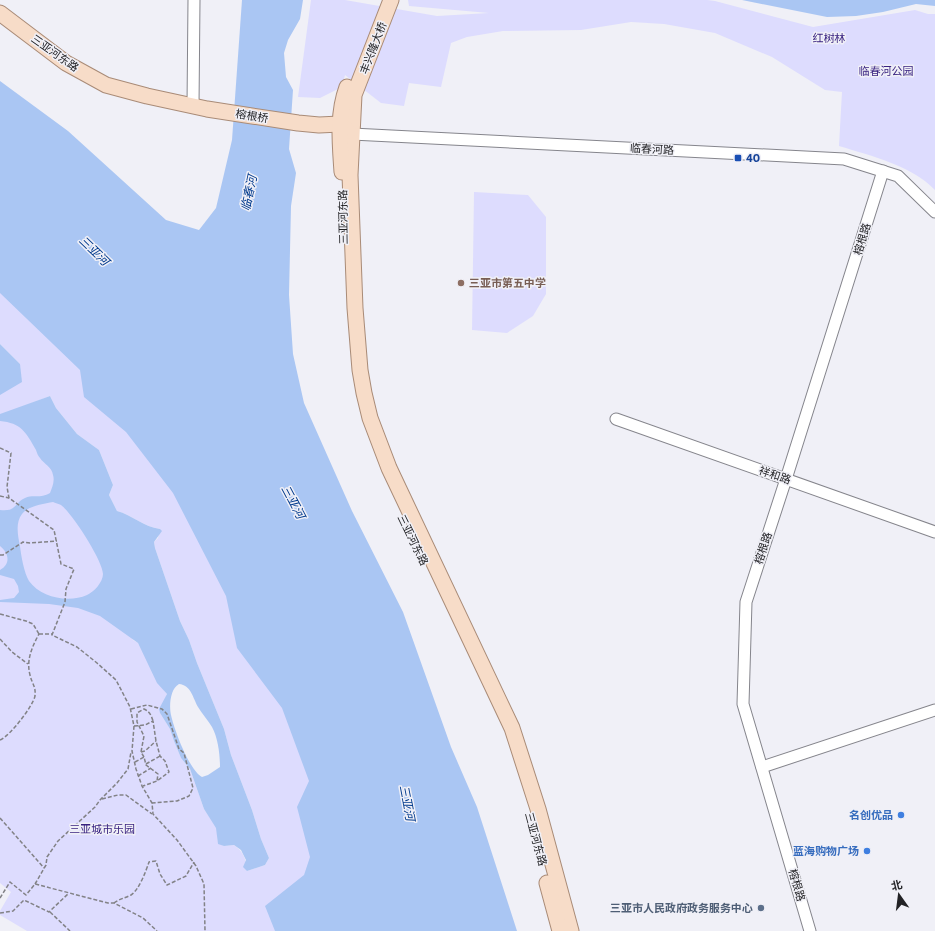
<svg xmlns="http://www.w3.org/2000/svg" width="935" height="931" viewBox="0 0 935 931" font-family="Commissioner,'Noto Sans SC',sans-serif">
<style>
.green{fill:#dddcfe;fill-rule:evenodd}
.water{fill:#aac6f3;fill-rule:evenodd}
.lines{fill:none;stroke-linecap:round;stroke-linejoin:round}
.minor-casing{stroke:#85858c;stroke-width:13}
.major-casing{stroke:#a98b77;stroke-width:17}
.path{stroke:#828286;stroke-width:1.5;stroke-dasharray:4 2;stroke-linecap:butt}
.minor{stroke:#fff;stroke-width:11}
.major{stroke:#f7dcc8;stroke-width:15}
.transit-dot{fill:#1a4fb4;stroke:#f0f0f7;stroke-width:1.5}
.education-dot{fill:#8d6e63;stroke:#f0f0f7;stroke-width:1.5}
.shop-dot{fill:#3f7fe0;stroke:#f0f0f7;stroke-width:1.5}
.service-dot{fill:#5c6f8a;stroke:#f0f0f7;stroke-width:1.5}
.labels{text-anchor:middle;stroke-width:3;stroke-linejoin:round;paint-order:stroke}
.park-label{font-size:11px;fill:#382280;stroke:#f0f0f7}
.street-label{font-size:11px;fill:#222225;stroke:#f0f0f7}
.transit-label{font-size:11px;font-weight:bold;fill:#164399;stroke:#f0f0f7;text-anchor:start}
.education-label{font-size:11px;font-weight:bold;fill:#785e54;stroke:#f0f0f7;text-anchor:start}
.shop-label{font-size:11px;font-weight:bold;fill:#366cbe;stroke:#f0f0f7;text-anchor:end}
.service-label{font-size:11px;font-weight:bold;fill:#4e5e75;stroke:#f0f0f7;text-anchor:end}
.water-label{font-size:12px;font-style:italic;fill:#003a8d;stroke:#f0f0f7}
</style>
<rect width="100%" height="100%" fill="#f0f0f7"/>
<g class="green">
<path d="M311,0h34l92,16 52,-3 -80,-7 -1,-6h299l8,1 98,26 102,-17 13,4h7v176c-24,-25 -64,-34 -96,-44l3,-54 -17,-2 -53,-33 -57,-24 -51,-9 -33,-2 -50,8 -78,1 -36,6 -16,6 -10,44 -32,-4 -5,23 -23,-3 -36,-28 -3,12 -22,11 -22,-1z"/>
<path d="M474,192l54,3 18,22v77l-13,22 -26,17 -35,-3z"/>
<path d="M0,278l135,153 44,61 101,200 34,87v76l-37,76h-250l-27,-16v-4l11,-19 -11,-9v-491l20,-28 -20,-20zM50,396l6,12 21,26 22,16 14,35 -4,10 8,16c15,4 27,16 43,18l-2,9 -4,4 1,6 25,73 9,19 8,23 27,66 7,26 21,55 9,29 8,19 -4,7 -18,6c-1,-12 -3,-19 -13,-26l-10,1 -6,-3 -1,-15 -13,-19 -14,-40 -9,-11 -7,-17 -4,-12 -10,-16 7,-19 -4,-5 -25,-46 -5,-3 -79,-192 -38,-39z"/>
</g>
<g class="water">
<path d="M242,0h61l-3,19 -12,21 -4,13 2,24 7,13 -4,59 7,24 -5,33 -2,89 4,59 11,49 48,108 51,101 48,135 26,60 40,124h-242l-10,-25 39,-31 6,-18 -13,-50 12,-26 -27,-73 -45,-60 -11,-52 -53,-103 -47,-61 -42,-35 -4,-27 -80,-77v-212l68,50 98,89 33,10 17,-22 16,-68z"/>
<path d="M742,0h193v6l-19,-2 -33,8 -27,4 -29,1z"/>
<path d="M0,344l20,20 2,18 -22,13z"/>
<path d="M50,396l6,12 21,26 22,16 14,35 -4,10 8,16c15,4 27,16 43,18l2,2 -8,11 1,6 25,73 9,19 8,23 27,66 7,26 21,55 9,29 8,19 -4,7 -18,6 -4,-4 3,-7 -5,-10 -7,-5 -10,1 -6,-2 -2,-16 -12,-19 -14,-40 -9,-11 -7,-17 -4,-12 -10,-16 -1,-4 8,-15 -10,-11 -19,-40 -38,-27 -22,-8 -29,-4 -49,-2v-2l14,-2 5,-6 -1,-6 -4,-7 -14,-4v-5c11,-6 9,-17 0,-24v-36c17,2 14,-7 25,-12 8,-4 15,1 25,-5 2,-5 5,-12 3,-18 -1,-8 -9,-11 -13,-17 -2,-2 -3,-5 -4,-8 -10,-18 -15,-27 -36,-29v-7zM53,502c2,1 6,2 8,3 11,8 42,56 42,69 0,8 -9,18 -16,21 -18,8 -46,3 -58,-14 -5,-8 -8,-26 -9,-35 -2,-10 -5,-23 2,-32 6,-8 21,-10 31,-12zM179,684c12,1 14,14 19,23 4,7 10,13 14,20 6,11 8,27 8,40l-12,8 -6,2c-13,-7 -28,-48 -31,-62 -2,-9 -1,-26 8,-31z"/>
</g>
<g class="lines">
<defs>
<g id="minor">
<path d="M193,106l1,-106"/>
<path d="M352,134l492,25 54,17 37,36"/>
<path d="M616,419l319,113"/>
<path d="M762,767l173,-57"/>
<path d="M810,931l-67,-227 3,-102 40,-123 97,-308"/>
</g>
<g id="major">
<path d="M391,0l-37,95 -4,80 5,133 5,62 4,23 6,25 19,50 123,260 26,81 33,122"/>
<path d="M0,13l66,50 40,22 41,11 60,13 91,14 21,2 21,-1 8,7"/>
<path d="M342,172c-2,-29 -5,-58 5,-85"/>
<path d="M547,883l13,48"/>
</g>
</defs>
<use href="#minor" class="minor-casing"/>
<use href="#major" class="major-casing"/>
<g class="path">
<path d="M0,448l11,5 -4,34 2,11 45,32 7,34 13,5 -8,20 -1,13 -13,33 25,12 20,16 19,17 14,27 4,19 -2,25 4,18 6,17 10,17 1,11 24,26 19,26 8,18 1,47"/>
<path d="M0,496l9,2"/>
<path d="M0,555h3l20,-13 7,1 27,-2"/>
<path d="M0,614l26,7 7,3 6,10"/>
<path d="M39,634h14"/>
<path d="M0,639l12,13 16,12"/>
<path d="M131,709l16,-4 15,4 5,5 12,35 5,4 9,35 -4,8 -12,5 -25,2"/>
<path d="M134,726l11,-1 8,-4 3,20 4,15 5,5 4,11 -12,9 -14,5"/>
<path d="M0,740c10,-4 33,-34 35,-44 1,-10 -3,-12 -5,-21 -4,-15 2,-28 9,-41"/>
<path d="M141,752l4,-1 11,-10"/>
<path d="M144,757l-3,-5 3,-16 -7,-14v-9l7,-4c6,3 7,6 9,12"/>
<path d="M135,762l9,-5 2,8 12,9 -1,7"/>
<path d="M146,764l14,-8"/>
<path d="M138,776l13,-8"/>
<path d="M102,799l16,-4h8l26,19"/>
<path d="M0,818l44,50"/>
<path d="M35,884l11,-19 1,-8 11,-16 37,-34 5,-7 17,-17 11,-14 3,-17"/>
<path d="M0,898l10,-16 16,13 9,-11 73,19h6l29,15 14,13"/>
<path d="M114,903c5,-4 11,-5 17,-8 8,-5 15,-24 18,-33l7,-1 4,13 7,11 19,-9 8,-14"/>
<path d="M50,912l20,19"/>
<path d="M0,913l13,-2 11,-11 25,12 20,-19"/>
</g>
<use href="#minor" class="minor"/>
<use href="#major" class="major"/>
</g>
<rect class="transit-dot" x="734" y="154" width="8" height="8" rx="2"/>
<circle class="education-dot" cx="461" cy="283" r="4"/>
<g class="shop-dot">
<circle cx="901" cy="815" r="4"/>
<circle cx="867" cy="851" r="4"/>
</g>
<circle class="service-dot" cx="761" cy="908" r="4"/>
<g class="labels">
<g class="park-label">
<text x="829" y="42">红树林</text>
<text x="886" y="75">临春河公园</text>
<text x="102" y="833">三亚城市乐园</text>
</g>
<g class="street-label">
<text transform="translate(373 48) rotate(-69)" y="4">丰兴隆大桥</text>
<text transform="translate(55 53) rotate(35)" y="4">三亚河东路</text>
<text transform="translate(252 116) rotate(9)" y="4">榕根桥</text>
<text transform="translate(652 149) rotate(3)" y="4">临春河路</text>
<text transform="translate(343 217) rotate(-91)" y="4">三亚河东路</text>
<text transform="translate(862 239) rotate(-73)" y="4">榕根路</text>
<text transform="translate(775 475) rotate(19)" y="4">祥和路</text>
<text transform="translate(413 540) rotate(64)" y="4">三亚河东路</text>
<text transform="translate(763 548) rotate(-72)" y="4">榕根路</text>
<text transform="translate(536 839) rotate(75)" y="4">三亚河东路</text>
<text transform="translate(797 885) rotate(74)" y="4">榕根路</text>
</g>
<g class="transit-label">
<text x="746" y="162">40</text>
</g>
<g class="education-label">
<text x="469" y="287">三亚市第五中学</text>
</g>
<g class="shop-label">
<text x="893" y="819">名创优品</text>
<text x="859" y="855">蓝海购物广场</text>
</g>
<g class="service-label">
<text x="753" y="912">三亚市人民政府政务服务中心</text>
</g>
<g class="water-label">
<text transform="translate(249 193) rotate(-78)" y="4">临春河</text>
<text transform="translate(94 251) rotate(44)" y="4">三亚河</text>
<text transform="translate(293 502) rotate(62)" y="4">三亚河</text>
<text transform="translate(407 803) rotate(79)" y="4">三亚河</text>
</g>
</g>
<g transform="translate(899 895) rotate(346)" stroke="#f0f0f7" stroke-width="3" paint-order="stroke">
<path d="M0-3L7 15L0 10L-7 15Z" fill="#222225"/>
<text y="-6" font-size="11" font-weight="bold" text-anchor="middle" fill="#222225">北</text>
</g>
</svg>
